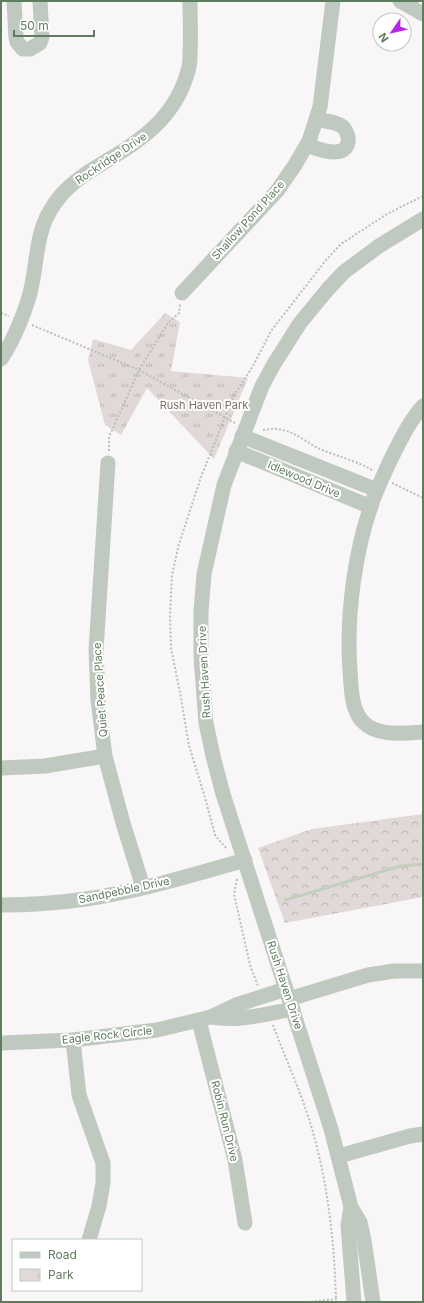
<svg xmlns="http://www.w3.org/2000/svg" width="424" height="1303" viewBox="0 0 424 1303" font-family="Inter,sans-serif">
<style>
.forest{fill:url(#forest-crowns)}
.park{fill:url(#park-tufts)}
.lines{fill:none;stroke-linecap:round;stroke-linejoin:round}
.stream{stroke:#c3cebf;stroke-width:3}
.path{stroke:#b9bfb8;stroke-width:2;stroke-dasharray:2 2;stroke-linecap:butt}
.minor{stroke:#c0c9c0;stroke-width:15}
.labels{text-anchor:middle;stroke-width:4;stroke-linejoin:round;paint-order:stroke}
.street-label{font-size:11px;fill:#607c5e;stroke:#fff}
.park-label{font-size:11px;fill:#7f6e66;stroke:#fff}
</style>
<defs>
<pattern id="forest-crowns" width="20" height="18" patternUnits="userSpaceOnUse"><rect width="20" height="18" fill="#e1d9d7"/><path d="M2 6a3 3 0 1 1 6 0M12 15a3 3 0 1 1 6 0" fill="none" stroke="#bab5b2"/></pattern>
<pattern id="park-tufts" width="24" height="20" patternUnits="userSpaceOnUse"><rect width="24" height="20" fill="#e1d9d7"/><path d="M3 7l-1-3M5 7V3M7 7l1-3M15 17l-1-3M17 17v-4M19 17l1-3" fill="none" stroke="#bab5b2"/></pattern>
</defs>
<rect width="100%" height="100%" fill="#f9f6f8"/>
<path class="forest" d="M423,814v83l-138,26 -27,-75 54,-19z"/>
<path class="park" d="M165,313l15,9 -9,49 77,7 -34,81 -67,-71 -26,47 -16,-10 -17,-65 5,-21 38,11z"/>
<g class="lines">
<path class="stream" d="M285,900l116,-34 22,-2"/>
<g class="path">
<path d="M1,313l8,3"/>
<path d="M32,325l107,45 96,53"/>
<path d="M263,430c7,-1 13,-2 19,0 13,2 24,12 36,18 17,8 37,12 54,22"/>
<path d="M109,451v-14l30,-67 29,-47 11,-10 1,-9"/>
<path d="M392,483l31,15"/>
<path d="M226,848l-11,-13 -11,-41 -15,-48 -8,-48 -10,-50 -1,-33 2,-40 7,-31 22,-67 33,-82 19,-29 18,-35 55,-71 15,-16 46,-30 36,-18"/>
<path d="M237,879l-3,15 16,71 8,21"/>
<path d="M273,1025c11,30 25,60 35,91 19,59 26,120 28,183"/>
<path d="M311,1302l25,-3 1,3"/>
</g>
<g class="minor">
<path d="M14,1l2,37 1,4 6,7h7l10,-6 2,-6 -2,-36"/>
<path d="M400,1l23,13"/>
<path d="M307,145c10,4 38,15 41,-3 1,-4 -1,-11 -5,-15 -5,-5 -19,-6 -27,-8"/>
<path d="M182,293l95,-102 18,-26 14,-24 11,-34 13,-106"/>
<path d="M1,359c13,-19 27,-53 31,-75 5,-24 5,-52 18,-73 13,-24 36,-38 58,-51 39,-23 70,-47 81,-93 1,-4 1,-10 1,-15 1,-17 0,-34 0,-51"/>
<path d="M423,406c-15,17 -24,37 -34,57 -5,11 -10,22 -15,34 -19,52 -28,117 -24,173 1,16 1,40 13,52 15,15 40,11 60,10"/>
<path d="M242,436l135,54"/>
<path d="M236,451l135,56"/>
<path d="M108,463l-12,187 2,50 7,56 18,67 20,64"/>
<path d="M1,768l44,-2 60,-10"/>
<path d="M1,905c28,0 57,-2 85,-6 54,-8 107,-24 159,-39"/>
<path d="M289,999l79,-24 26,-4h29"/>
<path d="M211,1017c27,5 55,-3 82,-8"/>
<path d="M199,1021l36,139 10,63"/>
<path d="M73,1040l6,55 24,68v20l-4,23 -10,34"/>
<path d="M1,1043l72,-3 84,-10 54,-13 25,-12 50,-16"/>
<path d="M339,1156l71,-20 13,-2"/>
<path d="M351,1207l-3,18 6,77"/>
<path d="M373,1302l-9,-62 -4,-18 -9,-15 -20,-78 -108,-335 -10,-38 -7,-33 -5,-66v-45l3,-38 20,-89 38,-99 12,-22 26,-41 28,-34 16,-17 35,-26 44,-27"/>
</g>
</g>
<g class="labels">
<g class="street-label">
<text transform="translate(111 158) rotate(-34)" y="4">Rockridge Drive</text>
<text transform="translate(248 220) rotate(-48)" y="4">Shallow Pond Place</text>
<text transform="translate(304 479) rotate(23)" y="4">Idlewood Drive</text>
<text transform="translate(204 672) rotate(-93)" y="4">Rush Haven Drive</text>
<text transform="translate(100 690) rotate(-94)" y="4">Quiet Peace Place</text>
<text transform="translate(124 890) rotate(-12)" y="4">Sandpebble Drive</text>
<text transform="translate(285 985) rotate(72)" y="4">Rush Haven Drive</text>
<text transform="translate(107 1035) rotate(-6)" y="4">Eagle Rock Circle</text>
<text transform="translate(225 1121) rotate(76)" y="4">Robin Run Drive</text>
</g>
<g class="park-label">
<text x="204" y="409">Rush Haven Park</text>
</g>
</g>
<rect width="424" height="1303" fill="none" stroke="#607c5e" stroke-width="4"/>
<rect x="12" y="1239" width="130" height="52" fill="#ffffff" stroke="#bfcbbf"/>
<rect x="20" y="1252" width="20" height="6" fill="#c0c9c0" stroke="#bfcbbf"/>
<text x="48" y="1259" font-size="12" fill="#607c5e">Road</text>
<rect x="20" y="1269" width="20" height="12" fill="url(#park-tufts)" stroke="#bfcbbf"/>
<text x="48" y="1279" font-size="12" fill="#607c5e">Park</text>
<g transform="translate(392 32) rotate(236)"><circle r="19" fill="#ffffff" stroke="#bfcbbf"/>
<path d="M0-3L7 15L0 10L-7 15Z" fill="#b526e9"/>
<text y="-6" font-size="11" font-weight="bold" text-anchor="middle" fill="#607c5e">N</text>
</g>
<path d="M14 30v6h80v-6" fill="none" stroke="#607c5e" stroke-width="2"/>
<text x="20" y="30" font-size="12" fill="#607c5e" stroke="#ffffff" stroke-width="3" paint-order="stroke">50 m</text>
</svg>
